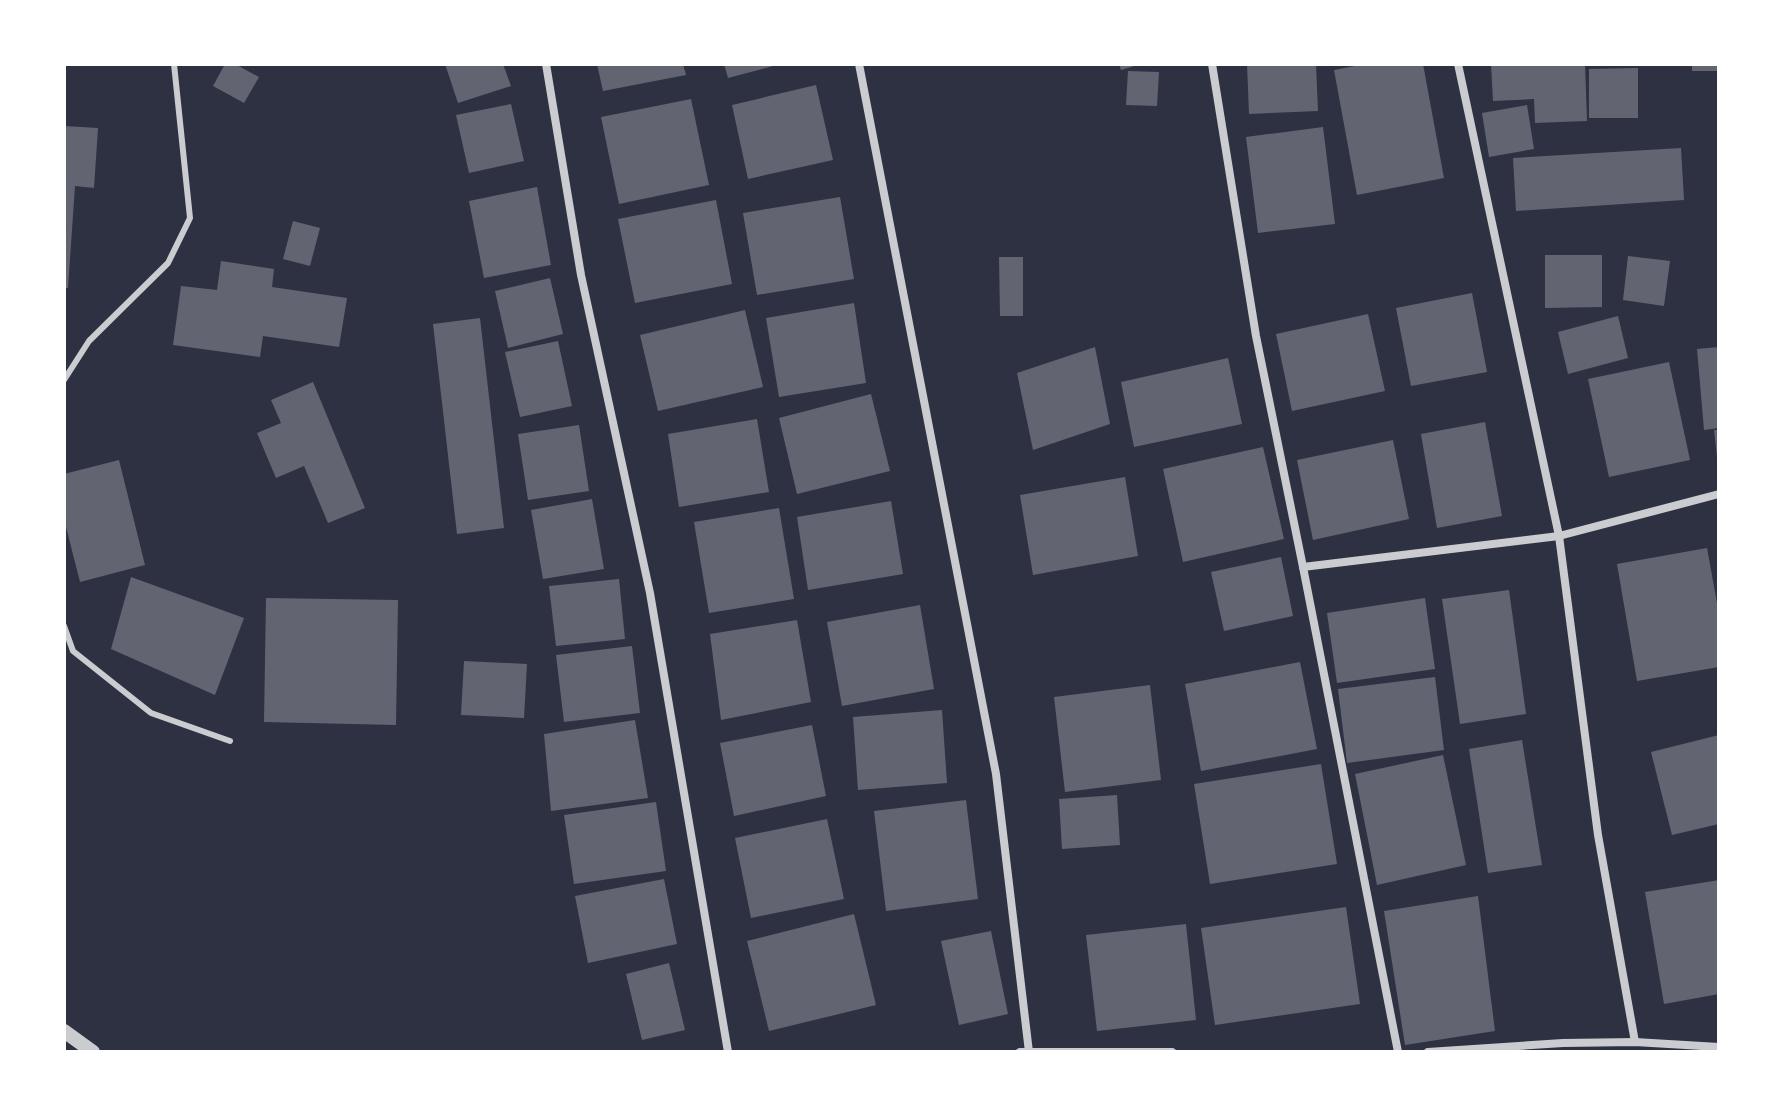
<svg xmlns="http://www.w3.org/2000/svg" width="1783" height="1116" viewBox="0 0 1783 1116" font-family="Raleway,sans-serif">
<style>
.building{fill:#626471}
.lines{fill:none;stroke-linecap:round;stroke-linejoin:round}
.service{stroke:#caccd0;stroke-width:6}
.minor{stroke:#caccd0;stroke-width:8}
.tertiary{stroke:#caccd0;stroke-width:14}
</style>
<rect width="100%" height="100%" fill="#2d3142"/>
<g class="building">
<path d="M225,64h10l24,13 -15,26 -31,-17z"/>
<path d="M445,64h58l8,22 -53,17z"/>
<path d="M597,64h86l3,11 -83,16z"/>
<path d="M724,64h53v1l-49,13z"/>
<path d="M1119,64h19v1l-17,5z"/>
<path d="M1247,64h69l2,47 -69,3z"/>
<path d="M1365,64h58l21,114 -87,17 -23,-125z"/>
<path d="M1491,64h94l2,57 -52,2 -1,-24 -41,2z"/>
<rect x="1692" y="64" width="27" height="7"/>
<path d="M1638,68v50h-49v-49z"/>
<path d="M1128,71l31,1 -2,34 -31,-1z"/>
<path d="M816,85l17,75 -85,19 -16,-74z"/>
<path d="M691,99l18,86 -90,19 -18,-87z"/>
<path d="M511,104l13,57 -55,12 -13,-58z"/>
<path d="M1527,105l7,44 -45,8 -7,-44z"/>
<path d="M64,126l34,2 -4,60 -19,-2 -7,102h-4z"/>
<path d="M1323,127l12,97 -77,9 -12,-96z"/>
<path d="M1681,148l3,52 -168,11 -3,-53z"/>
<path d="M537,187l14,78 -67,13 -15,-77z"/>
<path d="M840,197l14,82 -97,16 -14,-82z"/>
<path d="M716,200l16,84 -97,19 -17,-84z"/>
<path d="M293,221l27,7 -10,38 -27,-7z"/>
<path d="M1545,255h57v52l-57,1z"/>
<path d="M1628,256l42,5 -6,45 -41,-6z"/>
<path d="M999,257h24v59h-23z"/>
<path d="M221,261l53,8 -2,18 75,11 -8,49 -76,-11 -3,21 -87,-12 8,-59 36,4z"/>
<path d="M550,278l13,56 -55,14 -13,-57z"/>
<path d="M1472,293l15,79 -76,14 -15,-78z"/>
<path d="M854,303l12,80 -87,14 -13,-79z"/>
<path d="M745,310l18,77 -105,24 -18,-76z"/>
<path d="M1368,314l17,77 -93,20 -16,-77z"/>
<path d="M1618,316l10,42 -60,16 -10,-42z"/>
<path d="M480,318l24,210 -47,6 -24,-210z"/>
<path d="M558,341l14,65 -52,11 -15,-65z"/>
<path d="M1095,347l15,77 -77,26 -16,-77z"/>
<path d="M1719,347v81l-15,2 -7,-81z"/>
<path d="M1228,358l14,66 -108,23 -13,-65z"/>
<path d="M1669,362l21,98 -81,17 -21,-98z"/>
<path d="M313,382l52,126 -37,15 -24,-57 -28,12 -19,-45 24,-10 -10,-23z"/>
<path d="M871,394l19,77 -93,23 -18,-76z"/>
<path d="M757,419l12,73 -90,15 -11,-73z"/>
<path d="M1485,422l17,94 -65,12 -16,-94z"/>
<path d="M579,425l10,66 -61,9 -10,-66z"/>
<path d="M1714,430h5v27h-2z"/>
<path d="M1393,440l16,79 -96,21 -16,-80z"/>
<path d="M1263,447l21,92 -101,23 -20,-93z"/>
<path d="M119,460l26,105 -65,17 -16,-63v-45z"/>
<path d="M1125,477l13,79 -105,19 -13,-80z"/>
<path d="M592,499l12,70 -61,10 -12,-69z"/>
<path d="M891,501l12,73 -95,16 -11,-73z"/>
<path d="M779,508l15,91 -85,14 -15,-91z"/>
<path d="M1707,548l12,66v53l-82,14 -20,-117z"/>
<path d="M1281,557l12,59 -69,15 -13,-59z"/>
<path d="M131,577l113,41 -29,77 -104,-46z"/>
<path d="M619,579l6,60 -69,7 -7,-60z"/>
<path d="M1509,590l17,124 -66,10 -18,-125z"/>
<path d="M266,598l132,2 -2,125 -132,-3z"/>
<path d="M1425,598l10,71 -98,14 -10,-70z"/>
<path d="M920,605l14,84 -92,17 -15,-84z"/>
<path d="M797,620l14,82 -90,18 -11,-86z"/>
<path d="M632,646l8,67 -76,9 -8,-67z"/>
<path d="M464,661l63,3 -3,54 -63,-3z"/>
<path d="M1300,662l17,87 -116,22 -16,-87z"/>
<path d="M1435,677l9,73 -97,13 -9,-74z"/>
<path d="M1150,685l11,95 -96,12 -11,-95z"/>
<path d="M942,710l5,73 -89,7 -5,-73z"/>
<path d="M635,720l13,78 -97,13 -7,-77z"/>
<path d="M812,725l14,71 -92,20 -14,-73z"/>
<path d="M1719,735v89l-47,11 -21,-83z"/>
<path d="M1522,740l20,125 -54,8 -19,-124z"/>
<path d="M1443,755l23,110 -89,20 -22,-111z"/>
<path d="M1321,764l16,100 -127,20 -16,-100z"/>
<path d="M1117,795l3,50 -58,4 -3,-50z"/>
<path d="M966,800l12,99 -92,12 -12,-100z"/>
<path d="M656,802l10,69 -92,13 -10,-69z"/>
<path d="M827,819l17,80 -93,19 -16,-80z"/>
<path d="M664,879l13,65 -89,19 -13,-67z"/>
<path d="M1719,880v114l-55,10 -19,-112z"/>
<path d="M1478,896l17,135 -90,14 -21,-134z"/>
<path d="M1346,907l14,97 -145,21 -14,-97z"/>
<path d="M854,914l22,91 -107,26 -22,-90z"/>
<path d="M1186,924l10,96 -99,11 -11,-96z"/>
<path d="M991,931l17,83 -49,11 -18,-84z"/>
<path d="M669,963l16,67 -43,10 -16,-66z"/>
</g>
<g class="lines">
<g class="service">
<path d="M64,380l25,-39 79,-78 22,-45 -16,-154"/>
<path d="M64,626l9,25 78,62 79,28"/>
</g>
<g class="minor">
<path d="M546,64l35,211 69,318 78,459"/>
<path d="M859,64l137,710 33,278"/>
<path d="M1212,64l44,272 47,231 95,485"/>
<path d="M1458,64l101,472 39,299 37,207"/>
<path d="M1303,567l256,-31 160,-42"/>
<path d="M1020,1052h152"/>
<path d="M1428,1052l135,-9 72,-1 84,5"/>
</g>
<path class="tertiary" d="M64,1031l29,21"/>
</g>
<rect width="1783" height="1116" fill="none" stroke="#ffffff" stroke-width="132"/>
</svg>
